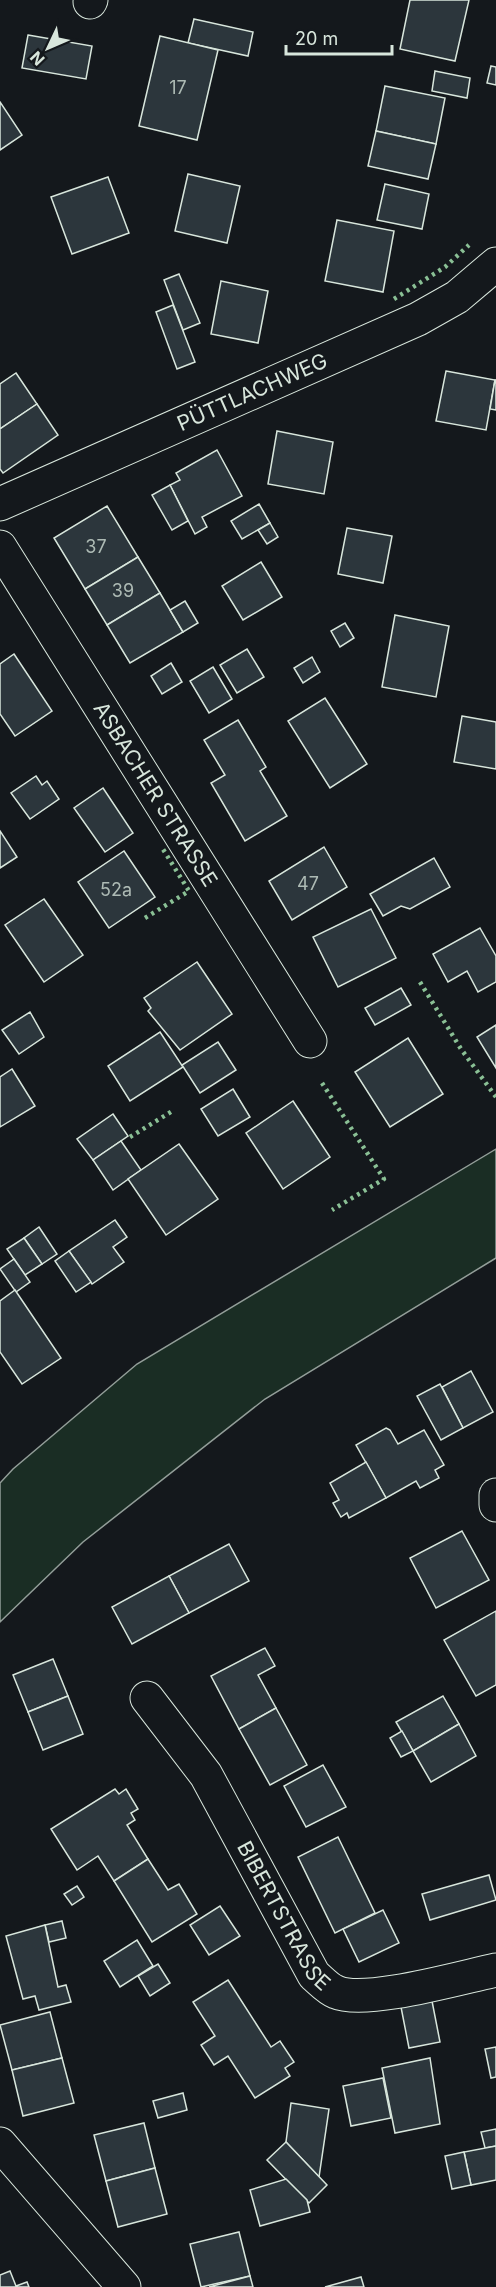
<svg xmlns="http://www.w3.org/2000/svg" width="496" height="2287" viewBox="0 0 496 2287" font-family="Inter,sans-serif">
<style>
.green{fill:#1a2d24;stroke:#939e99;stroke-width:1.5}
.building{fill:#2c363c;stroke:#d8e6dc;stroke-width:1.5}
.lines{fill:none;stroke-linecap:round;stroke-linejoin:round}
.minor-casing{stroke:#d8e6dc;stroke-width:35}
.minor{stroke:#14181c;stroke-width:33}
.hedge{stroke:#8ac095;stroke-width:4.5;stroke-dasharray:3 4.5;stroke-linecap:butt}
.labels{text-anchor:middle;stroke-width:4.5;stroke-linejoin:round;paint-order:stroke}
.number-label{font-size:18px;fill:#adbab4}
.street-label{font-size:21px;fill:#d8e6dc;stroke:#14181c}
</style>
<rect width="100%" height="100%" fill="#14181c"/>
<path class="green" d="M496,1149v109l-231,141 -182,143 -83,80v-139l13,-14 124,-105z"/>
<g class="building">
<path d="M410,0h59l-14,61 -55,-12z"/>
<path d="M194,19l59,13 -5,24 -60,-13z"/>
<path d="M28,35l64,11 -6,33 -64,-11z"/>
<path d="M160,36l58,14 -21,90 -58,-14z"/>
<path d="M491,66l5,1v18l-9,-2z"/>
<path d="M435,71l35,7 -3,20 -35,-7z"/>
<path d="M385,86l60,12 -9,46 -60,-13z"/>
<path d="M0,102l22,33 -22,15z"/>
<path d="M376,131l60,13 -8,35 -60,-13z"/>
<path d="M188,174l52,12 -13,57 -52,-12z"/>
<path d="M108,177l21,56 -57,21 -21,-57z"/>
<path d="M385,184l44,10 -7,35 -45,-9z"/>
<path d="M337,220l57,11 -11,61 -58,-11z"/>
<path d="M179,274l21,49 -17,7 -19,-50z"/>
<path d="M221,281l47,10 -10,52 -47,-9z"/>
<path d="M173,305l22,57 -18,7 -21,-57z"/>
<path d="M446,371l49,9 -9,50 -50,-9z"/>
<path d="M16,373l21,31 -37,25v-45z"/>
<path d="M495,380h1v30l-6,-1z"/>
<path d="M37,404l21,31 -55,38 -3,-4v-40z"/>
<path d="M277,431l56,11 -9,52 -56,-10z"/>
<path d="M217,450l25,46 -40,21 5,10 -12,7 -25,-49 10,-5 -4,-7z"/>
<path d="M170,485l18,36 -16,9 -20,-35z"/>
<path d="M259,504l11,19 -28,16 -11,-18z"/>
<path d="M107,506l31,51 -53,32 -31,-51z"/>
<path d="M270,523l8,14 -11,7 -9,-14z"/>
<path d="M347,528l45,8 -9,47 -45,-9z"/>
<path d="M138,557l22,36 -53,32 -22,-36z"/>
<path d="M261,562l21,35 -39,23 -21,-34z"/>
<path d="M160,593l23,39 -53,31 -23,-38z"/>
<path d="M185,601l13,22 -15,9 -13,-22z"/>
<path d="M395,615l54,11 -13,71 -54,-10z"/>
<path d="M345,623l9,15 -14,9 -9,-16z"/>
<path d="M247,649l17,28 -27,16 -17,-28z"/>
<path d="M14,654l38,57 -37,25 -15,-22v-50z"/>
<path d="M312,657l8,15 -17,11 -9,-15z"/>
<path d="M171,663l11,19 -20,12 -11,-18z"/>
<path d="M213,667l19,32 -23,14 -19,-32z"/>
<path d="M325,698l42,66 -37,24 -42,-67z"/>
<path d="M462,716l34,6v47l-42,-7z"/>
<path d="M238,720l28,47 -6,4 27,45 -42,25 -34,-58 14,-8 -21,-35z"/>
<path d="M36,776l6,9 5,-4 12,18 -29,20 -19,-26z"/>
<path d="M103,788l30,45 -28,19 -31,-44z"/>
<path d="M0,831l17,26 -17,11z"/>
<path d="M324,847l23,40 -55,33 -23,-39z"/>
<path d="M124,851l31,46 -46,31 -31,-46z"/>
<path d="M434,858l16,29 -40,22 -9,-3 -18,10 -13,-22z"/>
<path d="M44,899l39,56 -39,27 -39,-57z"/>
<path d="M371,909l25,49 -58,29 -25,-50z"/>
<path d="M480,928l16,28v26l-18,10 -11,-21 -19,11 -15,-28z"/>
<path d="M197,962l35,52 -52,36 -32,-39 3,-3 -7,-10z"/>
<path d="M401,988l10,17 -36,20 -10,-17z"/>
<path d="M30,1012l14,25 -25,17 -17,-24z"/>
<path d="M496,1025v43l-19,-31z"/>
<path d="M160,1032l23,35 -53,34 -22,-35z"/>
<path d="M408,1038l35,56 -53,33 -35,-55z"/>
<path d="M218,1042l18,28 -36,23 -18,-28z"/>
<path d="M12,1069l23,37 -35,21v-50z"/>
<path d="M233,1089l17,28 -32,19 -17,-27z"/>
<path d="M293,1101l37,56 -47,32 -37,-56z"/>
<path d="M113,1114l15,22 -35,24 -16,-21z"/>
<path d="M121,1141l20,29 -28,20 -20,-30z"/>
<path d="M179,1144l39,55 -52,36 -38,-56z"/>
<path d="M115,1220l12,17 -14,10 11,15 -32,22 -23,-33z"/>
<path d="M39,1227l18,27 -15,10 -18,-26z"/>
<path d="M24,1238l18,26 -17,11 -18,-26z"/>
<path d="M69,1251l22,31 -15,10 -21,-31z"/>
<path d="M14,1259l16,23 -14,10 -16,-23z"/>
<path d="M15,1290l46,68 -39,26 -22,-32v-51z"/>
<path d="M471,1371l22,41 -30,16 -21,-41z"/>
<path d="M440,1384l23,44 -22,12 -24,-44z"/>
<path d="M386,1428l4,2 8,14 26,-14 20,35 -9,5 4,8 -19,10 -4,-7 -30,17 -30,-53z"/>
<path d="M366,1462l20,36 -37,20 -2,-5 -6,4 -8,-14 6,-3 -9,-17z"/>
<path d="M462,1531l27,49 -53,28 -26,-50z"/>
<path d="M229,1544l20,37 -60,32 -20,-37z"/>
<path d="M169,1576l20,37 -57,31 -20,-37z"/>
<path d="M496,1611v74l-20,11 -32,-56z"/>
<path d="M265,1648l10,18 -17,9 18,33 -37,21 -28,-53z"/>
<path d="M53,1659l15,37 -40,16 -15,-37z"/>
<path d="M68,1696l15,38 -40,16 -15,-38z"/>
<path d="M443,1696l16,28 -46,27 -17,-29z"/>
<path d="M276,1708l31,57 -37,20 -31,-56z"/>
<path d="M459,1724l17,32 -45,26 -18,-31z"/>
<path d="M402,1731l11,20 -12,6 -11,-19z"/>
<path d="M323,1765l23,42 -40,20 -22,-41z"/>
<path d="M115,1789l4,5 7,-5 12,20 -7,4 4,7 -8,5 21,34 -34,22 -16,-25 -21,14 -26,-41z"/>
<path d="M338,1837l37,76 -40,20 -37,-76z"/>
<path d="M148,1859l20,31 11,-6 18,30 -45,28 -38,-61z"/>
<path d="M489,1875l7,25 -66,20 -8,-26z"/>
<path d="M77,1886l7,11 -12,8 -8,-11z"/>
<path d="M220,1906l20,30 -31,19 -19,-30z"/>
<path d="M383,1910l16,33 -40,19 -16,-33z"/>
<path d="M62,1921l4,17 -17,4 -4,-17z"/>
<path d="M45,1925l13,62 8,-2 5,17 -32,8 -4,-14 -12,3 -17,-63z"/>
<path d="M137,1940l16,26 -33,21 -16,-26z"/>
<path d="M158,1964l12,19 -20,13 -12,-20z"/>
<path d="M228,1980l43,67 9,-6 14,21 -9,6 5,8 -35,22 -27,-42 -14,9 -13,-20 14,-9 -22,-34z"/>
<path d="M432,2001l8,41 -31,6 -8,-41z"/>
<path d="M50,2012l12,46 -50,12 -12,-45z"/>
<path d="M496,2047v30l-5,1 -6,-29z"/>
<path d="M62,2058l12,45 -51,13 -11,-46z"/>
<path d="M430,2058l10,66 -45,9 -13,-65z"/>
<path d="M383,2078l8,40 -40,8 -8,-40z"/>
<path d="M183,2093l4,17 -29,8 -5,-17z"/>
<path d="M291,2103l38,6 -10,68 -33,-35z"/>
<path d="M144,2123l11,45 -49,13 -12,-46z"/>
<path d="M496,2129v17l-11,2 -4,-16z"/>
<path d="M286,2142l41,43 -18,18 -42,-43z"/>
<path d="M496,2146v34l-25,5 -7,-33z"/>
<path d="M464,2152l7,33 -19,4 -7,-33z"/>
<path d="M155,2168l12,46 -49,13 -12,-46z"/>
<path d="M286,2179l21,21 3,12 -50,14 -10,-36z"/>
<path d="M239,2232l11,44 -49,11 -11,-43z"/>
<path d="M10,2271l6,15 11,-4 2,5h-29v-12z"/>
<path d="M250,2276l3,11h-44z"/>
<path d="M361,2277l3,10h-39z"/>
</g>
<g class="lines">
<defs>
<g id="minor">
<path d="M90,2l1,-2"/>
<path id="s1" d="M0,504l418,-185 39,-22 39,-33"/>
<path id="s2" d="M0,547l310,494"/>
<path d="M496,1495v10"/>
<path id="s3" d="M147,1698l59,77 108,200c6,5 14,14 22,17 29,13 126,-15 160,-22"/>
<path d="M0,2144l124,143"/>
</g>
</defs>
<use href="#minor" class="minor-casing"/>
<use href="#minor" class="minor"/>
<g class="hedge">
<path d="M394,299l51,-32 24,-22"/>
<path d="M145,918l44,-27 -28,-45"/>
<path d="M420,982l41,67 35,48"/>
<path d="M322,1083l62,96 -52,31"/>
<path d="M130,1137l44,-27"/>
</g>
</g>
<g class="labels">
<g class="number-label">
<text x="178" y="94">17</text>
<text x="96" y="553">37</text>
<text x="123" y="597">39</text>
<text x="308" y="890">47</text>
<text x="116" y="896">52a</text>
</g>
<g class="street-label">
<text dy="7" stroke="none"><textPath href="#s1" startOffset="276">PÜTTLACHWEG</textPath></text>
<text dy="7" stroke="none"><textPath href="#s2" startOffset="292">ASBACHER STRASSE</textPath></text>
<text dy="7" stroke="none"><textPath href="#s3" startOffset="258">BIBERTSTRASSE</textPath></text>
</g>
</g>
<g transform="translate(48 48) rotate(226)" stroke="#14181c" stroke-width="4.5" paint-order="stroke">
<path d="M0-4.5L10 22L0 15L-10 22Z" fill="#d8e6dc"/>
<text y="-9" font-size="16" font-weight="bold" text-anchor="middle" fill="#d8e6dc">N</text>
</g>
<path d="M286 45v9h106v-9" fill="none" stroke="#d8e6dc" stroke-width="3"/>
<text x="295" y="45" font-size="18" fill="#d8e6dc" stroke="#14181c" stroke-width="4.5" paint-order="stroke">20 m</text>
</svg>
